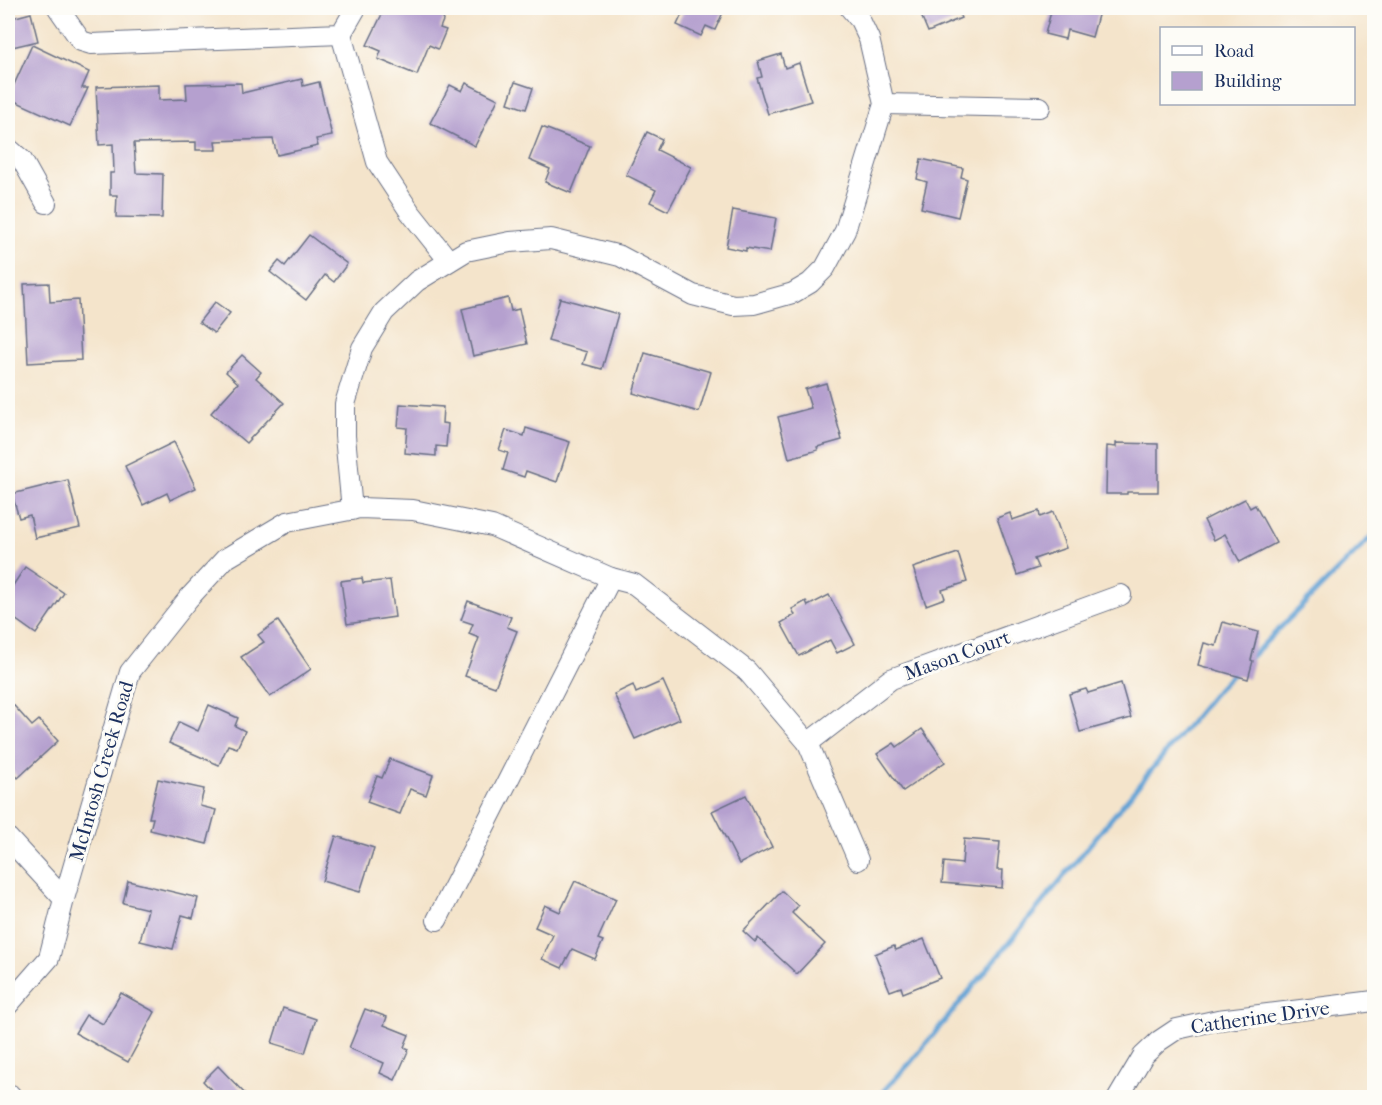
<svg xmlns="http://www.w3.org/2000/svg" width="1382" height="1105" viewBox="0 0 1382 1105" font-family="'IM FELL French Canon',serif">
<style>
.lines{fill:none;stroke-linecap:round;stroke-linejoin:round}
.stream{stroke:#61a1d4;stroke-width:5}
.building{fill:#b5a0cf}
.minor-casing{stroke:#676e84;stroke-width:22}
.major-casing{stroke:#676e84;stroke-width:28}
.minor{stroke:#fff;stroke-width:20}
.major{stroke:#fff;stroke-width:26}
.labels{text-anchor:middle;stroke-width:6;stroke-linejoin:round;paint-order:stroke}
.street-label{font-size:20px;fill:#1b2f5e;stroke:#fdfcf7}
</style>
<rect width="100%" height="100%" fill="#fdfcf7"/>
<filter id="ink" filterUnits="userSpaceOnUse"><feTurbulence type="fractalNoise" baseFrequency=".0167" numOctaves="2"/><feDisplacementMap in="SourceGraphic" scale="12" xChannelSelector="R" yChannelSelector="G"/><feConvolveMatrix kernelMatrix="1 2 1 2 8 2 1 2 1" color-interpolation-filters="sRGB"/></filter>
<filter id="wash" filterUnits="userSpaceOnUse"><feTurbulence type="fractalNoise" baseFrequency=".008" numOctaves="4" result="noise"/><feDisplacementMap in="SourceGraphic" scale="24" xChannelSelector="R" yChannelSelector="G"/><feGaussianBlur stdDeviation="1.35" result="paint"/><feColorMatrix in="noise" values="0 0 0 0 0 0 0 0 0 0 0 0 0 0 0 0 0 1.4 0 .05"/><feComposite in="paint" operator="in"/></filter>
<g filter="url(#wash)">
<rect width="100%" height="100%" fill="#f4e4cb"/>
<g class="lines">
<g class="stream">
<path d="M1248,660l126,-126"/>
<path d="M877,1098l33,-35 308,-374 19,-19"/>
</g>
</g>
<g id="blocks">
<g class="building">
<path d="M385,8h48l13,5 -6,15 6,2 -8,19 -9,-4 -12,30 -39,-16 3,-8 -14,-6z"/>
<path d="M685,8h40l-10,22 -9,-4 -5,10 -24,-11z"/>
<path d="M918,8h39l4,10 -33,14z"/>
<path d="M1052,8h48l-8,29 -25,-7 -2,9 -20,-5z"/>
<path d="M31,13l7,28 -30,7v-29z"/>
<path d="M32,45l57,27 -7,16h6l-18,38 -62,-28z"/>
<path d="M781,54l4,14 14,-5 12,38 -43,13 -11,-36 5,-1 -4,-16z"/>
<path d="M302,79l1,7 16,-4 13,54 -16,3 2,7 -41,9 -4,-16 -58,2 1,9h-20v-8l-62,1 2,30 27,1 -1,44 -46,-1 1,-22h-7v-22h4l-1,-29 -14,1 -3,-58 63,-2v15l28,-1 -1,-15 55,-1 1,10z"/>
<path d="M515,82l18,6 -7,21 -18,-6z"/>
<path d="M466,83l32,16 -23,47 -45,-23 20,-38 12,6z"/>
<path d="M542,127l48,19 -19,47 -26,-11 5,-13 -21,-9z"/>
<path d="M647,132l15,7 -5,11 34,17 -23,44 -18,-9 6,-12 -30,-15z"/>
<path d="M921,159l42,9 -2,9 6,2 -9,38 -37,-9 6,-26 -10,-3z"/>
<path d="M733,210l43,8 -6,34 -24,-4v3l-20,-4z"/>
<path d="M309,235l38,29 -13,18 -9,-7 -19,25 -36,-28 9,-11 6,5z"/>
<path d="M49,283l1,19 28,-2 3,60 -53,3 -4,-79z"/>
<path d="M508,298l3,13 8,-2 8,35 -54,12 -11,-47z"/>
<path d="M560,298l58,16 -16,55 -19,-5 4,-12 -39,-11z"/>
<path d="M215,302l15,11 -16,20 -15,-11z"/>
<path d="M645,353l66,19 -12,40 -66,-19z"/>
<path d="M242,355l19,17 -5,6 28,25 -38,40 -35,-30 27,-30 -12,-11z"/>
<path d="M826,383l16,57 -25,7 1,3 -29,8 -11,-41 33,-9 -6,-19z"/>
<path d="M400,404l43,3 -1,16 6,1 -2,23 -10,-1v10l-31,-3 2,-25 -9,-1z"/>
<path d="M526,428l44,14 -13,40 -31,-11 -2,6 -21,-7 5,-17 -9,-3 7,-20 18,6z"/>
<path d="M174,442l22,46 -26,12 -3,-7 -24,12 -18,-39z"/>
<path d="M1116,443l42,1v48h-31v2h-21l1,-48 9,1z"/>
<path d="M68,480l12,48 -45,10 -5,-23 -11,3 -7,-24z"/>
<path d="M1245,499l5,9 5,-3 21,38 -36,19 -15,-28 -11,6 -10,-20z"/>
<path d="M1039,511l1,6 13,-5 13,36 -32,11 4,9 -21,7 -20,-57 13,-5 2,7z"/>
<path d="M958,553l9,29 -25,8 3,8 -19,7 -13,-37z"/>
<path d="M25,567l39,26 -28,41 -28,-20v-21z"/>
<path d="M362,578l1,5 27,-3 5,37 -48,7 -6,-43z"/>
<path d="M829,595l26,49 -18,9 -7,-13 -31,16 -18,-33 14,-8 -3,-6 14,-8 2,5z"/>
<path d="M468,601l43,16 -4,10 10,4 -22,56 -30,-11 14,-38 -10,-4 4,-10 -12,-4z"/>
<path d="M278,621l33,48 -41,28 -29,-40 23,-15 -6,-7z"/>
<path d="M1223,622l35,10 -7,28 2,1 -5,18 -50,-14 6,-22 12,3z"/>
<path d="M663,681l17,38 -45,20 -21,-45 19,-9 3,8z"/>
<path d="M1121,683l10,35 -51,14 -11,-38 17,-5 2,4z"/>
<path d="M8,699l24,27 7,-6 19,21 -40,37 -10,-11z"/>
<path d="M209,705l29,13 -3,8 10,5 -8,17 -9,-3 -9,20 -50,-22 10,-21 19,9z"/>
<path d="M922,729l23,33 -42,29 -26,-37 17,-11 3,4z"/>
<path d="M390,759l43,16 -7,20 -16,-6 -10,25 -33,-12 10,-26 5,2z"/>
<path d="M158,779l46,10 -4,17 16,4 -9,34 -57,-14 3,-12h-4z"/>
<path d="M746,795l26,52 -33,17 -27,-53z"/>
<path d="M336,836l38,12 -14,44 -38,-11z"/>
<path d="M964,839l36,3 -3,28h6l-1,18 -60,-5 2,-21 18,2z"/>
<path d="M128,881l70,17 -5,20 -11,-3 -9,34 -33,-8 8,-32 -25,-6z"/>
<path d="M575,881l41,18 -18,40 5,2 -8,18 -23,-10 -10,19 -20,-9 11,-24 -18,-8 10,-22 15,7z"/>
<path d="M782,891l16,15 -6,7 33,31 -28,30 -39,-36 -3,4 -12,-11z"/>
<path d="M924,939l16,39 -37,15 -2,-6 -11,4 -15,-37 19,-8 2,4z"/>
<path d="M121,993l34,19 -27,50 -53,-29 11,-18 17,9z"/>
<path d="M283,1008l33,11 -11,34 -33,-10z"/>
<path d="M365,1009l22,8 -3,8 25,10 -5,12 5,2 -14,31 -15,-7 4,-10 -35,-15z"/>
<path d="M218,1066l31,32h-30l-16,-17z"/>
</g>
</g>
</g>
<g filter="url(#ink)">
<use href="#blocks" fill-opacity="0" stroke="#676e84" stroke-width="1.5"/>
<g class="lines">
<defs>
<g id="minor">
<path d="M58,8l23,33 10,3 250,-10 15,-26"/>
<path d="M341,34l36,128 33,50 39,49"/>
<path d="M884,104l156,3"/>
<path d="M8,148l14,12 24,43"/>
<path d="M352,510l-7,-74v-32l17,-56 22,-36 33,-31 49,-30 44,-9 41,-3 69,17 73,39 40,10 21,-1 39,-11 17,-10 15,-15 20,-37 39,-127 -15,-65 -9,-19 -10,-12"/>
<path d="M808,743l83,-64 230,-84"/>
<path d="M8,838l56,61"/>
<path d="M437,920l174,-342"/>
<path d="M8,1005l41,-47 15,-59 66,-227 58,-73 37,-40 62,-37 73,-14 53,2 79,16 119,52 23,6 113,87 61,72 50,117"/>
<path d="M1118,1098l25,-42 16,-15 18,-12 41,-9 156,-19"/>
</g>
<path id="major" d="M8,1097v1"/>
</defs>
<use href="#minor" class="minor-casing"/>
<use href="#major" class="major-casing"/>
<use href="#minor" class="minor"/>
<use href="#major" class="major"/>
</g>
</g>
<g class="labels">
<g class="street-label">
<text transform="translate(957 655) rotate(-20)" y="7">Mason Court</text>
<text transform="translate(101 771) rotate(-74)" y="7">McIntosh Creek Road</text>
<text transform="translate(1260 1017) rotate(-8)" y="7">Catherine Drive</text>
</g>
</g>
<rect width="1382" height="1105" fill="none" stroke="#fdfcf7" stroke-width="30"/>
<rect x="1160" y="27" width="195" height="78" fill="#fdfcf7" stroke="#a3aaba" stroke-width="1.5"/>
<rect x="1172" y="46" width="30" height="9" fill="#ffffff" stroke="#a3aaba" stroke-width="1.5"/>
<text x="1214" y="57" font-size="18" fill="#1b2f5e">Road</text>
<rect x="1172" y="72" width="30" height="18" fill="#b5a0cf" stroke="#a3aaba" stroke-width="1.5"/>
<text x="1214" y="87" font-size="18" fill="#1b2f5e">Building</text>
</svg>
